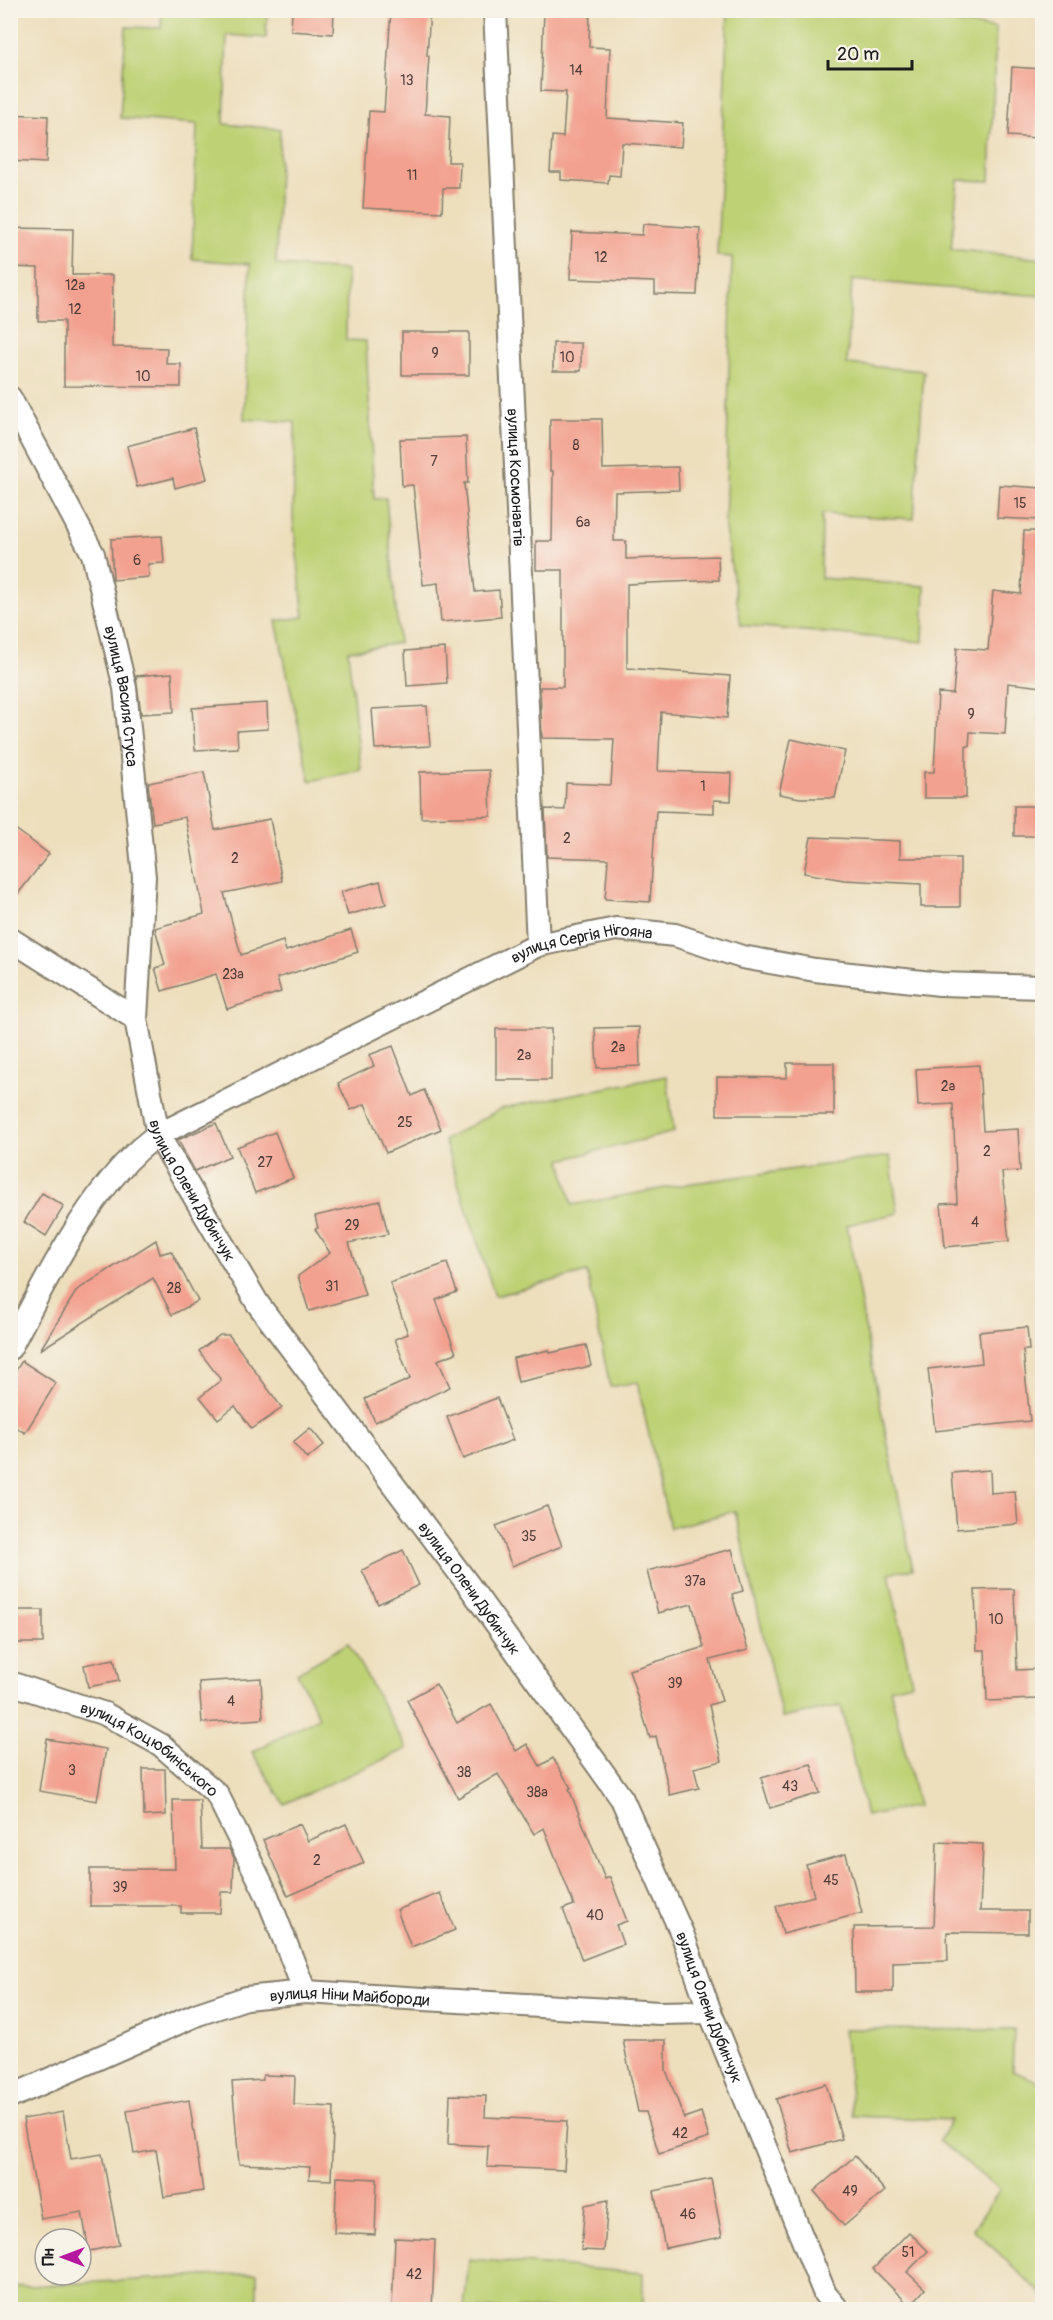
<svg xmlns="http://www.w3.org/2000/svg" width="1053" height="2320" viewBox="0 0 1053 2320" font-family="Pangolin,sans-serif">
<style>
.green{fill:#bed174;stroke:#6d7648;stroke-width:1.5}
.building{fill:#f3a18f}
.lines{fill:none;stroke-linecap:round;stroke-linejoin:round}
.minor-casing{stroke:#847d6c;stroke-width:26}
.minor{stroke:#fff;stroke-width:22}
.labels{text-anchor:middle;stroke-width:5;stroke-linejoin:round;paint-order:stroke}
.number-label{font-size:14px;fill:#523d39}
.street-label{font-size:16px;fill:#1c1c1c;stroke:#f7f3e8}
</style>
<rect width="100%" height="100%" fill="#f7f3e8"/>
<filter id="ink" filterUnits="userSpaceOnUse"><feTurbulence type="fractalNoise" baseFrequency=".0167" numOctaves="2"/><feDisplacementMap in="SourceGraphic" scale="12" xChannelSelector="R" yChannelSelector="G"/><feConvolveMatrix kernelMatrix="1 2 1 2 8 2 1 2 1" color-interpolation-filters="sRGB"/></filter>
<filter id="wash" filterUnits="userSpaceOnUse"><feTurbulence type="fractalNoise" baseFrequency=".008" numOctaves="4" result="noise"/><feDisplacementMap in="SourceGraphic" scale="24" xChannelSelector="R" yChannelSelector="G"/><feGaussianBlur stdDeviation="1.35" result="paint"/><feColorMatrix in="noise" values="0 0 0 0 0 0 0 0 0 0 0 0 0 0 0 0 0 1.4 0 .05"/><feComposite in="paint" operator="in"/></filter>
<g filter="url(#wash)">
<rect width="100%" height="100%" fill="#eddebc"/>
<g class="green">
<path d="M162,11h105l-1,27 -39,-3 -3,89 56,5 -4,136 71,5 -1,70 20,1 8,158 12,-1 13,145 -51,8 13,119 -51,11 -34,-160 28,-4 -11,-98 2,-97 -51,-3 6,-155 -58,-5 5,-135 -77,-6 6,-91 35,1z"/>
<path d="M728,11h151l1,3 116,14 -6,153 -32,-1 -7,69 91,10v37l-190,-16 -5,84 77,7 -10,148 -92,-5 -1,64 104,8 -2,56 -182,-17 -16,-96 7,-272 -15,-1z"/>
<path d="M667,1076l7,56 -113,28 11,45 121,-22 197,-27 8,57 -51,12 21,120 45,224 -24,4 23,110 -22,5 28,118 -52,10 -25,-110 -59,12 -47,-207 -65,17 -33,-146 -27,5 -23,-115 -92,24 -51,-156 58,-32z"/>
<path d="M348,1643l59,106 -123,55 -32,-52 67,-35 -22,-44z"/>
<path d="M844,2029l170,1 -2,41 30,12v211l-69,-65 27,-39 -61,-49 12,-21 -98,-4z"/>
<path d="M469,2259l174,14v36h-179z"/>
<path d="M257,2273v36h-246v-22z"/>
</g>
<g id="blocks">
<g class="building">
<path d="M292,10h42l-1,24 -42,-3z"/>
<path d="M391,10h39l-3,46h2l-4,58 25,2 -2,46h12l-1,26h-16l-1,24 -79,-4 6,-97 15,1z"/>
<path d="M544,10h46l-1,37 21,1 -3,70 76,5 -2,24 -59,-4 -2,33 -11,-1 -1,8 -47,-3v-8h-11l2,-36 11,1 3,-45 -25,-1z"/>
<path d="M1012,67l30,2v28h-3l-2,41 -29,-2z"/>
<path d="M10,114l38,2 -2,47 -36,-2z"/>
<path d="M643,224l57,4 -3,67 -42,-1v-12l-85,-3 2,-47 70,3z"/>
<path d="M10,228l63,1 -1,46h41l-1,72 55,1 -1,16h15v23l-117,-1v-65h-26v-53l-28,-1z"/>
<rect x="402" y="332" width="67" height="43"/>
<rect x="553" y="343" width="28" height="28"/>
<path d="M550,419h52l1,50 75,-2 1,23 -64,2 -1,49h12v18l92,-3 1,24 -92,4v84l103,8 -3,42 -66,-6 -3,59 74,2 -1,28 -17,-1v13l-58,-2 -6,91 -45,-3 3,-40 -61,-2 -2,-48 20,1 1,-27 45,2 3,-46 -72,-1 -2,-51h23v-117h-27v-29h16l1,-70h-3z"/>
<path d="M194,428l13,51 -32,9 -2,-10 -36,9 -10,-41z"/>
<path d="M466,437l2,46h-4l11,109 24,-2 2,27 -60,5 -3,-39 -15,2 -10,-100 -11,1 -2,-47z"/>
<path d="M999,485l43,3v32l-45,-2z"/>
<path d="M1024,531h18v156l-34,-4 -3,51 -35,-2 -1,14h-3v52h-42v-26h10l4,-79 15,1 4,-46 31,2 5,-59 28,3z"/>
<path d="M162,536l2,27 -16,1 1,13 -36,3 -2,-41z"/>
<path d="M445,648l2,35 -40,3 -2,-35z"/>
<path d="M172,673l2,39 -33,2 -5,-38z"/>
<path d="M267,703l1,26 -31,2 1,17 -43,2 -3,-42z"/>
<path d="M427,706l3,40 -55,3 -3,-40z"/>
<path d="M791,739l54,12 -10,47h-35l-21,-4z"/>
<path d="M489,770l2,46 -70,2 -1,-46z"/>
<path d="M204,772l11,58 55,-11 12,62 -58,12 17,62 42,-14 3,10 65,-21 7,22 -81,26 4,14 -54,17 -11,-35 -54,17 -7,-23 10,-3 -10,-37 49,-14 -19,-97 -32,6 -5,-40z"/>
<rect x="1014" y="806" width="28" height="30"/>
<path d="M10,825l39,29 -39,50z"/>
<path d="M811,837l89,4v17h60v49h-39v-23l-77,-4 -40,-7z"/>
<path d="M380,881l6,23 -38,11 -7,-23z"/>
<path d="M639,1027l1,39 -43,2 -2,-40z"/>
<rect x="496" y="1029" width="55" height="51"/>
<path d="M393,1046l19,50 12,-6 17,39 -55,24 -21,-49 -14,6 -13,-27 36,-17 -5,-11z"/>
<path d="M787,1063h47v52h-117v-38l70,1z"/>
<path d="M979,1065l4,66 35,-2 2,42 -18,1 7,69 -64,6 -4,-43 16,-1 -4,-99 -35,2 -2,-37z"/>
<path d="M216,1123l14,33 -35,15 -17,-31z"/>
<path d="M275,1132l18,46 -38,15 -18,-46z"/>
<path d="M42,1193l22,13 -18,30 -22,-14z"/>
<path d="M380,1201l8,33 -39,9 16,52 -56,16 -11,-35 32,-23 -15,-24 3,-1 -3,-12z"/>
<path d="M156,1240l4,14 11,-3 27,50 -26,14 -19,-37 -113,72 37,-60z"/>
<path d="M447,1263l10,29 -21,8 20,53 -18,7 12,27 -75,35 -10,-23 45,-20 -15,-40 13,-5 -18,-51z"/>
<path d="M1027,1327l2,23h-6l7,71 -95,10 -7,-62 54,-6 -3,-31z"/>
<path d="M220,1335h9l53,73 -30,21 -17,-23 -17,13 -18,-22 21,-17 -22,-29z"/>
<path d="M586,1345l5,21 -73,16 -5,-24 36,-8 1,3z"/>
<path d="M22,1361l34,22 -31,50 -15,-9v-45z"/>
<path d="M497,1398l16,42 -50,19 -16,-42z"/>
<path d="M310,1428l14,17 -17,14 -14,-17z"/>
<path d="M990,1470l1,23 24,-2 3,33 -61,5 -5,-56z"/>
<path d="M547,1506l15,40 -50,20 -16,-40z"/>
<path d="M732,1549l11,42 -11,3 16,56 -38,10 12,41 -13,4 13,56 -28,7 5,20 -29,7 -14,-59 -6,2 -21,-68 75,-23 -12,-43 -34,9 -11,-42z"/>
<path d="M403,1550l16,35 -41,19 -16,-34z"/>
<path d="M1014,1589l3,81 19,-1 1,30 -50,2 -2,-51h-8l-2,-60z"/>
<rect x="10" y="1610" width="33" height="33"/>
<path d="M114,1659l5,22 -31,6 -4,-22z"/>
<path d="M261,1678l2,41 -61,4 -3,-41z"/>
<path d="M436,1684l21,39 34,-19 25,47 11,-7 13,22 13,-8 18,30 -2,1 36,90 5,-2 17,44 -11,4 7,19 -41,16 -19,-51 11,-4 -30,-77 -10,6 -36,-60 -40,24 -51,-98z"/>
<path d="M47,1739l59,10 -9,52 -58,-10z"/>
<path d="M811,1764l9,29 -50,15 -9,-30z"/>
<path d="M143,1769h22l1,46 -22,1z"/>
<path d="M173,1800h27l2,49h27l5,9 -1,34h-12l-1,21h-39v-7h-91v-37h85z"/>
<path d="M300,1824l8,17 38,-17 18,39 -76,33 -25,-56z"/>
<path d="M937,1842l46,2 -3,67h48v22l-81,-1 1,29 -55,2v29h-38l-1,-65 80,-1z"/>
<path d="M846,1854l16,59 -79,21 -7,-28 38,-10 -8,-31z"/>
<path d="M440,1893l15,37 -44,17 -14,-37z"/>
<path d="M623,2040h43v30l18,48 17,-6 8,26 -50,16 -13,-42h-8z"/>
<path d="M263,2075l32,1 -1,29 40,2 -3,73 -22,-1 1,-12 -71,-3 -7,-82 31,-2z"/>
<path d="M826,2084l16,55 -50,14 -16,-54z"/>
<path d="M450,2095l36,1 -1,21 82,4 -3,49 -77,-3 1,-21 -40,-2z"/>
<path d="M189,2100l14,91 -39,6 -8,-47 -22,4 -7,-43z"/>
<path d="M63,2112l8,47 31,-5 17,91 -30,6 -7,-39 -41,7 -18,-100z"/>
<path d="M855,2156l30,35 -41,35 -30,-35z"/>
<path d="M337,2177l40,2 -2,56 -41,-2z"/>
<path d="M711,2179l11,58 -57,11 -11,-57z"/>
<path d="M608,2200l-4,51 -23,-1 4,-45z"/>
<path d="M909,2232l19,19 -21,21 18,17 -15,17 -37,-37z"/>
<path d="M395,2238l40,2 -3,70 -40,-1z"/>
</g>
</g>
</g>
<g filter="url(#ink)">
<use href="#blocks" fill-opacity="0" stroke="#847d6c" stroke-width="1.5"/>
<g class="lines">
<defs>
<g id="minor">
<path id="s1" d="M495,10l43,935"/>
<path id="s2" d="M10,398l83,156 32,134 19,189 -8,142"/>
<path id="s3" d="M10,939l126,80 22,116 100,169 209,279 155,216 61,137 27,76 115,282 13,16"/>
<path id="s4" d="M10,1348c34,-65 87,-173 148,-213l380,-190 78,-16 59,6 67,22 73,13 125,14 102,3"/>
<path id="s5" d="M10,1683l95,31 56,31 56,49 49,99 39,99"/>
<path id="s6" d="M10,2097l188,-83 48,-16 59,-6 354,21 51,-1"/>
</g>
</defs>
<use href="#minor" class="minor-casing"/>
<use href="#minor" class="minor"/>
</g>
</g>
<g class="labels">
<g class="number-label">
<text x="576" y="75">14</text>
<text x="407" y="85">13</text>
<text x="412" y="180">11</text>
<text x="601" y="262">12</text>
<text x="75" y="290">12а</text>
<text x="75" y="314">12</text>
<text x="435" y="358">9</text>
<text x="567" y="362">10</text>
<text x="143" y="381">10</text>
<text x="576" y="450">8</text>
<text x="434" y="466">7</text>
<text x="1020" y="508">15</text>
<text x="583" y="527">6а</text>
<text x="137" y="565">6</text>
<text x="971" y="719">9</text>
<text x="703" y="791">1</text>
<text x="567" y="843">2</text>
<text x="235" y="863">2</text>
<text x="233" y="979">23а</text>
<text x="618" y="1052">2а</text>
<text x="524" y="1060">2а</text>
<text x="948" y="1091">2а</text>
<text x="405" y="1127">25</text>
<text x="987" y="1156">2</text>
<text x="265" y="1167">27</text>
<text x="975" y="1227">4</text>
<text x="352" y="1230">29</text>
<text x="332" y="1291">31</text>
<text x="174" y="1293">28</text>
<text x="529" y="1541">35</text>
<text x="695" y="1586">37а</text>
<text x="996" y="1624">10</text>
<text x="675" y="1688">39</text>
<text x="231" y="1706">4</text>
<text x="72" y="1775">3</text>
<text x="464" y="1777">38</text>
<text x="790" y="1791">43</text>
<text x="537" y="1797">38а</text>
<text x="317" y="1865">2</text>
<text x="831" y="1885">45</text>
<text x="120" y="1892">39</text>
<text x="595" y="1920">40</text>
<text x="680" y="2138">42</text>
<text x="850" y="2196">49</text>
<text x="688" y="2219">46</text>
<text x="908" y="2257">51</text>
<text x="414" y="2279">42</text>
</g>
<g class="street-label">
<text dy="6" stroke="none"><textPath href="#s1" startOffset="468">вулиця Космонавтів</textPath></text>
<text dy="6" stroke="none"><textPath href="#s2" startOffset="322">вулиця Василя Стуса</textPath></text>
<text dy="6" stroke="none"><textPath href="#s4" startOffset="730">вулиця Сергія Нігояна</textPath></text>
<text dy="6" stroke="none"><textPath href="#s3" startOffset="332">вулиця Олени Дубинчук</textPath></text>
<text dy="6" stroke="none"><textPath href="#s3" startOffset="818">вулиця Олени Дубинчук</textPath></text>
<text dy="6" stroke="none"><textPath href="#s5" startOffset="156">вулиця Коцюбинського</textPath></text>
<text dy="6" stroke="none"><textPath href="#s6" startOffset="360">вулиця Ніни Майбороди</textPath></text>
<text dy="6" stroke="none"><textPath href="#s3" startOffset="1304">вулиця Олени Дубинчук</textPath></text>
</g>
</g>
<rect width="1053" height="2320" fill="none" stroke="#f7f3e8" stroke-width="36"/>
<g transform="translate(63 2257) rotate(270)"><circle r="28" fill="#f7f3e8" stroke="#9f9d96" stroke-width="1.5"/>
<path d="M0-4.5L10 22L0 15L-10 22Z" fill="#b5179e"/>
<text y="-9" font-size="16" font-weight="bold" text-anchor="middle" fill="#1c1c1c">Пн</text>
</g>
<path d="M828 60v9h84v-9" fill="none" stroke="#1c1c1c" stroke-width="3"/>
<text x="837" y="60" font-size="18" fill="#1c1c1c" stroke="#f7f3e8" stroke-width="4.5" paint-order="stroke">20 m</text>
</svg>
